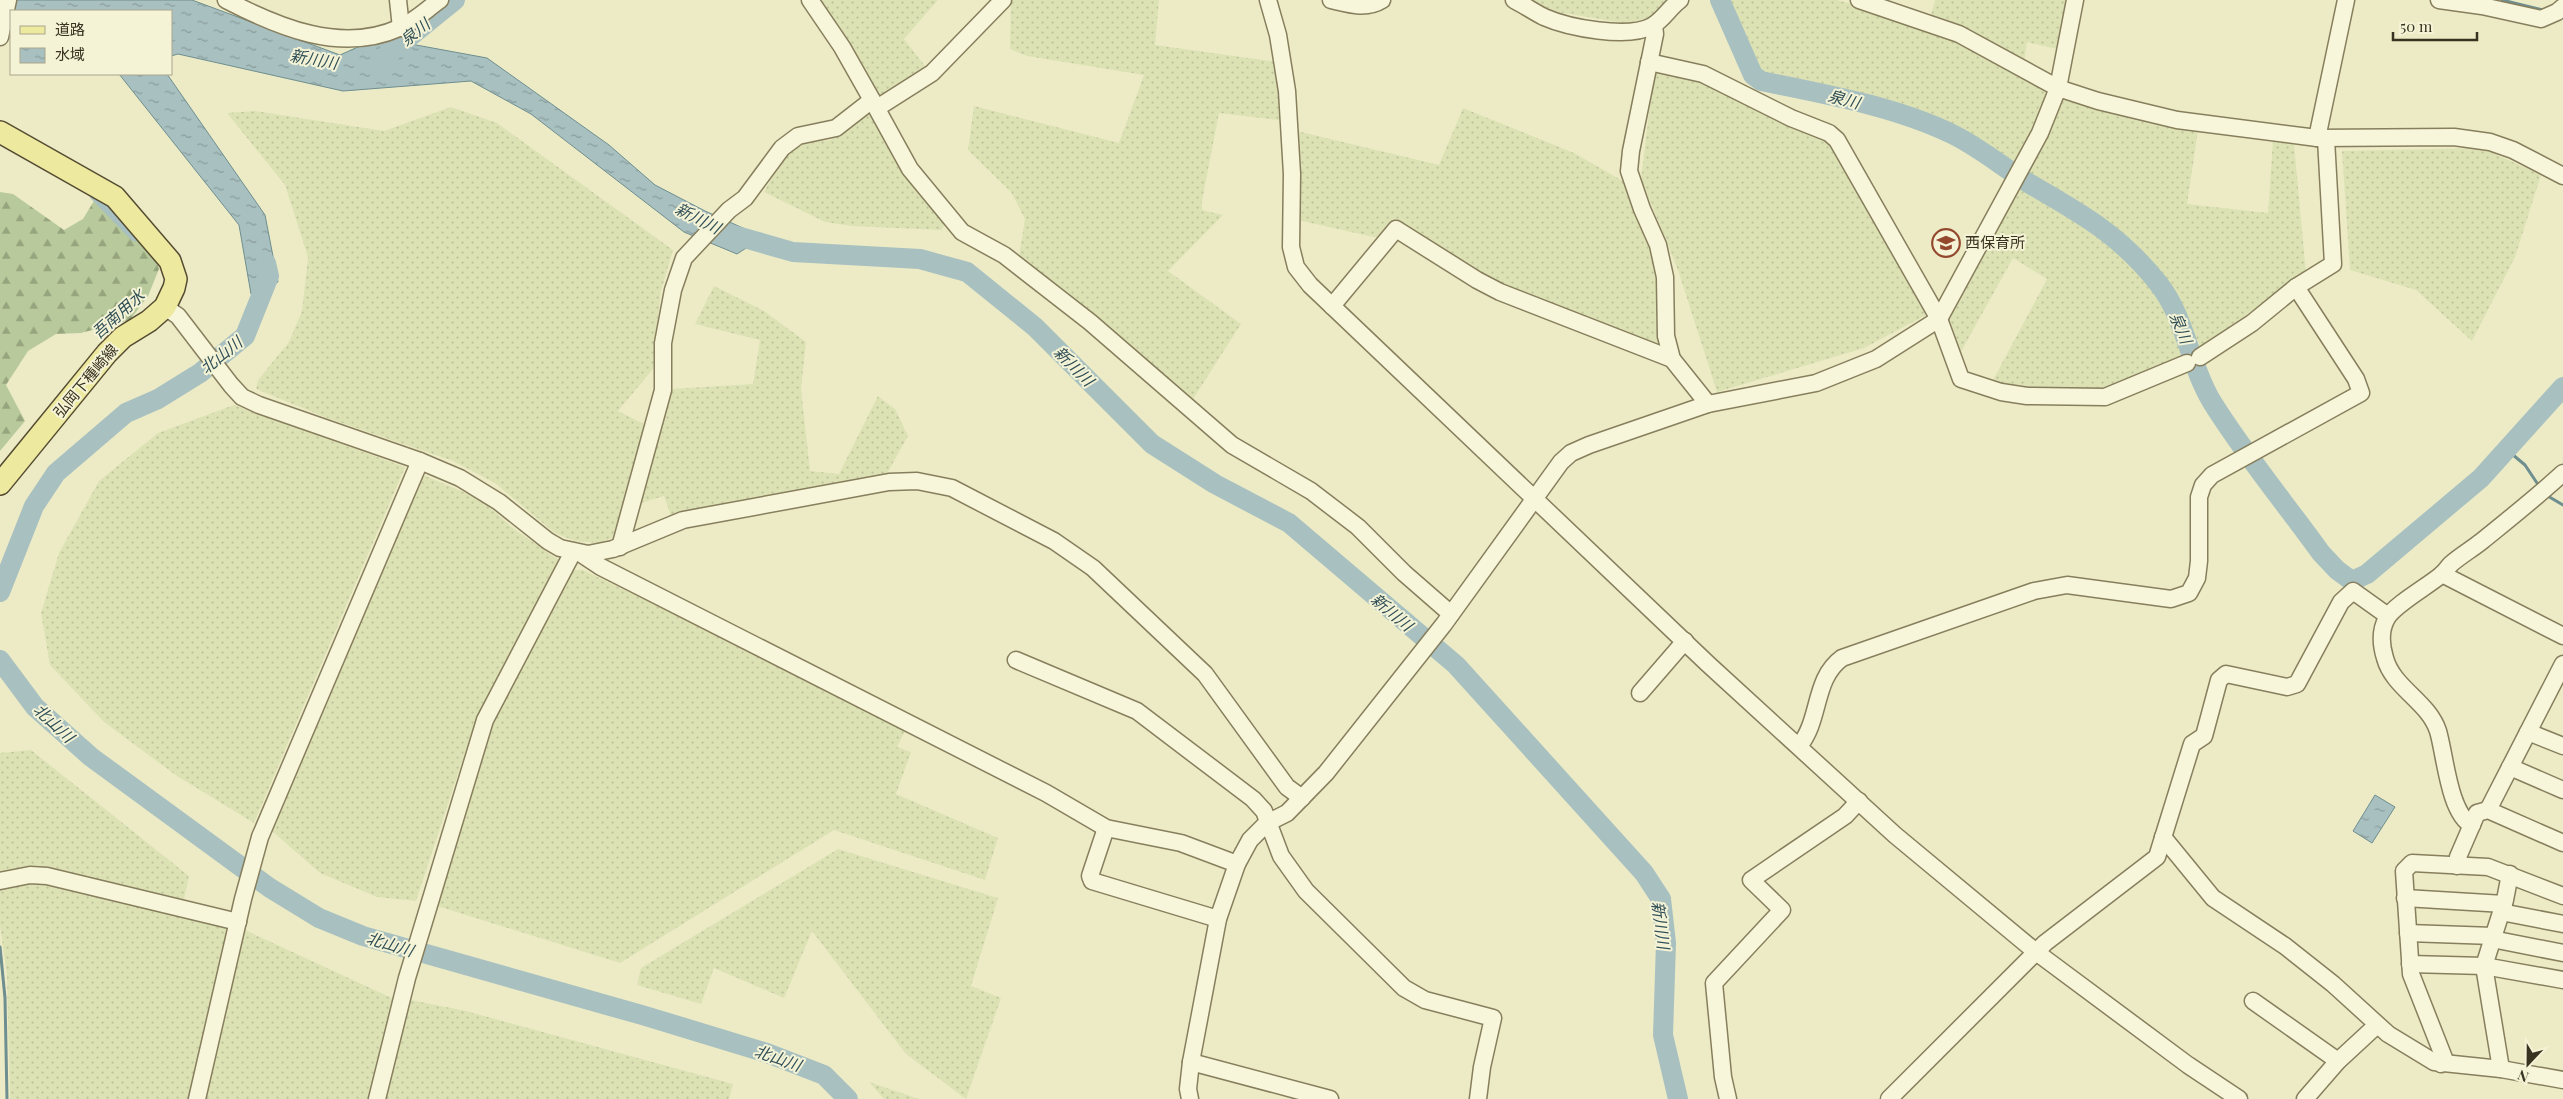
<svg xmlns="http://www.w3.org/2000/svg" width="2563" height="1099" viewBox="0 0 2563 1099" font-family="'Playfair Display','Noto Sans JP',serif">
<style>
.farmland{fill:url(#farmland-dots)}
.forest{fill:url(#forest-firs)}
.water{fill:url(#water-ripples);stroke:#6e8e8f}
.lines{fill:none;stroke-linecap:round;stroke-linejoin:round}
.stream{stroke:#6e8e8f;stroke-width:3}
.canal{stroke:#a8c0c0;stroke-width:11}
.river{stroke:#a8c0c0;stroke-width:20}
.minor-casing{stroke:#877e5d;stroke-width:19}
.major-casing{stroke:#554b31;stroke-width:24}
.minor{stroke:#f7f6da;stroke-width:16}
.major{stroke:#edeaa0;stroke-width:21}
.labels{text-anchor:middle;stroke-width:4;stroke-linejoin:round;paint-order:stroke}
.poi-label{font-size:15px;fill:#383220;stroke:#f4f3d6;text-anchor:start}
.street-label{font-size:15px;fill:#383220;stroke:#f4f3d6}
.water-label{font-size:16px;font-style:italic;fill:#304f57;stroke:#f4f3d6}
</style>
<defs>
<pattern id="farmland-dots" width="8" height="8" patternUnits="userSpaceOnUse" patternTransform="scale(1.25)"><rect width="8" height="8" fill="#dde2b4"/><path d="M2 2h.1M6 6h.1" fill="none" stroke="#bec29a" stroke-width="1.8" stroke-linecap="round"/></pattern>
<pattern id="forest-firs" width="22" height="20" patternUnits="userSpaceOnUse" patternTransform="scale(1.25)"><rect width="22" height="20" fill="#b8ca9b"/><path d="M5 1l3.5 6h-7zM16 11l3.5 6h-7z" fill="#97a57e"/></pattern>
<pattern id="water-ripples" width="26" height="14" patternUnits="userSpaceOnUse" patternTransform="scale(1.25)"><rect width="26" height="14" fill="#a8c0c0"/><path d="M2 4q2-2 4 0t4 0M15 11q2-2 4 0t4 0" fill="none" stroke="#8a9d9c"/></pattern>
</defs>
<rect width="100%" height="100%" fill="#ecebc6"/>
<g class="farmland">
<path d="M815,0h123l-34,39 24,31 -50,34z"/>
<path d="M1011,0h148l-4,45 122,17 9,59 -67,-8 -17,88v9l21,5 -55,56 73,53 -48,75 -174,-143 6,-37 -14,-27 -43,-42 6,-44 145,37 25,-68 -117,-19 -17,-7z"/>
<path d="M1531,0h139l-20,17 -21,7 -77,-13z"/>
<path d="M1727,0h110l19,5 105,38 89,46 -17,41 -21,34 -58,-34 -95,-34 -93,-20 -9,-5z"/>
<path d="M1935,0h133l-11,49 -30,-7 -3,21 -94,-44z"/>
<path d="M1654,73l42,6 131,61 101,174 -64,34 -147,44 -39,-122 -37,-91z"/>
<path d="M2063,94l135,37 -11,73 81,9 5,-72 21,3 12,129 -106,74 -33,-64 -39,-42 -102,-67z"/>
<path d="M451,107l46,16 176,127 -12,41 -6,51 3,21 -40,48 32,16 -38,111 -13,5 -24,-2 -20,-8 -60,-50 -42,-22 -126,-43 -71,-29 2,-9 31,-38 13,-31 6,-54 -23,-72 -58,-72 28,-2 129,20z"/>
<path d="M1463,108l111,45 54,31 25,61 9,38 1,67 -166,-62 -92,-60 -23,11 -84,-19 -1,-89 142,34z"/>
<path d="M867,111l7,2 72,111 -5,6 -89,-4 -27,-4 -61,-30 21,-37 18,-12 27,-3z"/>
<path d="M2482,148l59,27 -26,82 -43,84 -56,-51 -66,-20 -8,-119z"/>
<path d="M2021,187l94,59 39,44 22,36 9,32 -83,35h-70l-41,-9 56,-105 -34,-21 -55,99 -11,-37 57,-108z"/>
<path d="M714,286l50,25 42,31 -5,47 9,82 29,3 39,-78 17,13 13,27 -23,41h-19l-194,42 -8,-23 -26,8 33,-115 82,-5 7,-44 -65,-16z"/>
<path d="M234,405l171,62 -151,356 -77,-47 -73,-54 -54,-57 -9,-52 18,-60 40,-72 59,-48z"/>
<path d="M423,475l57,24 34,30 48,33 -86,157 -60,182 -39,-4 -57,-24 -48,-42z"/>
<path d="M571,570h12l324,157 -10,20 14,5 -15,42 102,44 -13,42 -151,-50 -214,133 -186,-58 57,-185z"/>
<path d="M31,750l158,126 -6,28 -183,-27v-124z"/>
<path d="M838,849l160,49 -27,88 30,12 -35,101 -60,-45 -94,-123 -28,67 -70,-30 -13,36 -64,-19 4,-17z"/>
<path d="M44,881l189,43 -39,175h-184l-3,-123 -7,-51v-38z"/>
<path d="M245,930l149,69 -23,100h-169z"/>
<path d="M406,999l60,12 267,73 -4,15h-347z"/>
<path d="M869,1082l50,17h-35z"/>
</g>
<path class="forest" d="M100,191l51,55 8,23 -11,27 -18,24 -49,13 -25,1 -28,17 -22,34 19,36 -25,30v-259l13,2 51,36 19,-11z"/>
<g class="water">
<path d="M0,0h192l148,55 38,-17 109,20 122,87 46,40 50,26 58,26 -26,17 -53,-22 -153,-118 -60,-33 -128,10 -165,-37 -7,2v-45h-160z"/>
<path d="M119,74h48l98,141 13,67 -27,12 -12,-69z"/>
<path d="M2375,795l20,12 -23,36 -19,-12z"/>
</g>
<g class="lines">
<g class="stream">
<path d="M2502,0l41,10"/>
<path d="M2506,449l19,16 14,21"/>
<path d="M2546,495l17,10"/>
<path d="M0,947l5,51 2,101"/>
</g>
<path class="canal" d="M95,195l40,41"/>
<g class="river">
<path d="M1720,0l33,75 8,6c63,13 133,25 191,53 27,13 52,34 78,50 52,30 90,51 128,99 28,35 31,81 54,119 33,53 73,101 109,151l16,17 15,11 15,-7 114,-96 82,-91"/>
<path d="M381,60l74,-60"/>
<path d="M730,234l63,18 127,7 47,13 68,55 117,117 63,40 74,39 167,142 188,208 17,26 5,44 -3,92 15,64"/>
<path d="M0,592l34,-86 22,-33 70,-60 32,-14 42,-26 45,-37 24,-60 -3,-13"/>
<path d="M0,660l35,47 56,50 179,131 49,30 44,18 279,79 125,38 57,22 24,24"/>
</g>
<defs>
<g id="minor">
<path d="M226,0c52,27 115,54 173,28 15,-6 28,-19 41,-28"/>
<path d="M398,0l3,28"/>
<path d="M1268,0l10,35 9,56 5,83 -1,73 5,20 14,18 398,379 187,171 141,117 152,113 51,34"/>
<path d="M1331,0c17,4 35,10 51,0"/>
<path d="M1514,0c10,5 20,12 30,17 25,11 84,22 108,9 11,-6 18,-19 28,-26"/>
<path d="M1859,0l100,34 99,54 40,13 79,19 140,18 137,-1 36,5 23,8 50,26"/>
<path d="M2439,0l43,6 59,13 16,-7 6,-5"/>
<path d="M1654,25l1,9 -24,117 -2,20 13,38 16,36 7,32 1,59 6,23 36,45"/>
<path d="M0,37l8,-37"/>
<path d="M1649,62l54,12 88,44 38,15 8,7 102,179 22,60 40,13 26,4 78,1 82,-34"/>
<path d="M872,100l38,69 52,63 42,23 86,67 142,123 79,46 47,36 46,46 47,41"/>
<path d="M877,108l55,-35 71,-73"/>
<path d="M2317,138l29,-138"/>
<path d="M1332,306l64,-77 81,51 23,12 172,67"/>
<path d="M165,307l13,9 53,69 11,12 17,8 161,56 40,17 39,24 49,39 12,7 28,6 25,-5 70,-29 206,-38 28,-1 35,7 102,53 39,27 112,106 82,113 15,11"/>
<path d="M2200,357l52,-34 44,-36 37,-23 -7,-125"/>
<path d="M620,547l43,-157v-47l10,-53 11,-32 45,-48 16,-12 37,-50 16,-12 38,-8 36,-28 -30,-53 -32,-47"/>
<path d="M580,553l21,14 445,226 60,35 75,15 56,21"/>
<path d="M2442,574l121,62"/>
<path d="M1016,660l121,51 116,88 11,12 17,45 25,35 98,97 21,12 68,18 -11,49 -4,32"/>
<path d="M1640,693l45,-52"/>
<path d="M2528,732l35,14"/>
<path d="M1799,746c22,-26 14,-67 43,-88l192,-67 33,-6 104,14 18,-6 8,-15 2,-17v-64l4,-12 9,-10 149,-82 -5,-14 -60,-92"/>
<path d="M2510,767l53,23"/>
<path d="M2488,810l75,-146"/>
<path d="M2472,825c-23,-11 -27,-71 -34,-94 -10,-30 -45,-43 -53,-73 -4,-13 -5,-28 2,-40 7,-13 41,-32 54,-43 4,-3 6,-7 10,-11 9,-8 21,-15 31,-23 27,-22 55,-44 81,-68"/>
<path d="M1106,828l-16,48 2,5 126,38"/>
<path d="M2163,837l50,61 72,48 48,38 55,50 46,28 67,7 62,11"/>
<path d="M2457,866l1,-9 19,-44 11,-3 75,33"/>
<path d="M0,881l30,-6 17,1 191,46"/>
<path d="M2405,898l99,6"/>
<path d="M2501,912l62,12"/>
<path d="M2408,933l85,3"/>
<path d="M2492,939l71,14"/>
<path d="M2410,964l74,2 79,14"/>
<path d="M2253,1001l85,60"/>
<path d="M1191,1062l139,37"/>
<path d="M2441,1064l3,-6 -33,-84 -7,-103 8,-8 76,4 75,29"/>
<path d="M2501,1069l-17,-103 21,-66 5,-26"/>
<path d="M197,1099l46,-200 17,-62 160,-376"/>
<path d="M377,1099l30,-121 78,-258 88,-168"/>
<path d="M1190,1099l-2,-10 3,-27 27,-143 19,-55 13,-24 17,-17 20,-10 39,-40 118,-149 117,-162 10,-9 18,-8 119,-41 108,-21 60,-24 63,-40 101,-186 18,-45 17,-88"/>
<path d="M1728,1099l-5,-22 -9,-94 68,-73 -31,-30 94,-64 14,-15"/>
<path d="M1889,1099l156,-156 112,-86 35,-113 12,-8 15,-56 7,-6 61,13 10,-3 44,-82 12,-11 35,25"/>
<path d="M2305,1099l33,-38 39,-36"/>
</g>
<path id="major" d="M0,132l115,65 55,64 6,18 -2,9 -9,19 -16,14 -26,16 -16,16 -107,131"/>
</defs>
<use href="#minor" class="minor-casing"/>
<use href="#major" class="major-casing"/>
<use href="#minor" class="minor"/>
<use href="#major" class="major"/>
</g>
<defs>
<symbol id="school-ring" viewBox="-11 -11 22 22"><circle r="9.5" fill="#f4f3d6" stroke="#94492f" stroke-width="1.5"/><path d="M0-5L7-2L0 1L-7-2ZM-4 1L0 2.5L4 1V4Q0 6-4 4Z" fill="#94492f"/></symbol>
</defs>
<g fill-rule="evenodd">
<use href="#school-ring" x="1930" y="227" width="32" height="32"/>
</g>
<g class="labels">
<g class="poi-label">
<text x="1965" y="248">西保育所</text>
</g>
<g class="street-label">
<text transform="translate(86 381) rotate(-50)" y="5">弘岡下種崎線</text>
</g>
<g class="water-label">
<text transform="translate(415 32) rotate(-39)" y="6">泉川</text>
<text transform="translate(314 59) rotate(10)" y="6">新川川</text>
<text transform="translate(1844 99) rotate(15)" y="6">泉川</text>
<text transform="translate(698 218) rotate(27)" y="6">新川川</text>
<text transform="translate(118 314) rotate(-42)" y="6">吾南用水</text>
<text transform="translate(2181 328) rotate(67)" y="6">泉川</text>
<text transform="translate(221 355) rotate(-39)" y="6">北山川</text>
<text transform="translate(1074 366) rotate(45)" y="6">新川川</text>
<text transform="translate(1392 612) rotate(40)" y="6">新川川</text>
<text transform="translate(54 723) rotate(43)" y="6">北山川</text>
<text transform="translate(1661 925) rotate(83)" y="6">新川川</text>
<text transform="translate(390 944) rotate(17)" y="6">北山川</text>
<text transform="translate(778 1058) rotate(19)" y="6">北山川</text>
</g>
</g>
<rect x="10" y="10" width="162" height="65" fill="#f4f3d6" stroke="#a9a68d"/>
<rect x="20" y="26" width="25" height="8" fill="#edeaa0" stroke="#a9a68d"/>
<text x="55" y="35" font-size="15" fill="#383220">道路</text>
<rect x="20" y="48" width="25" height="15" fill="url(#water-ripples)" stroke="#a9a68d"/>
<text x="55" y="60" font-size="15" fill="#383220">水域</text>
<g transform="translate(2528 1064) rotate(202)" stroke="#f4f3d6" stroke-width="4" paint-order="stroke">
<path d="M0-4L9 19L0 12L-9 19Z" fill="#383220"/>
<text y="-8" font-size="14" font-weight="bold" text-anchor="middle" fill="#383220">N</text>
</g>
<path d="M2393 32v8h84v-8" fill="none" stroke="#383220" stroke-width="2.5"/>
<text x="2400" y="32" font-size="15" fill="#383220" stroke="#f4f3d6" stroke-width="4" paint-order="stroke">50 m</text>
</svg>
